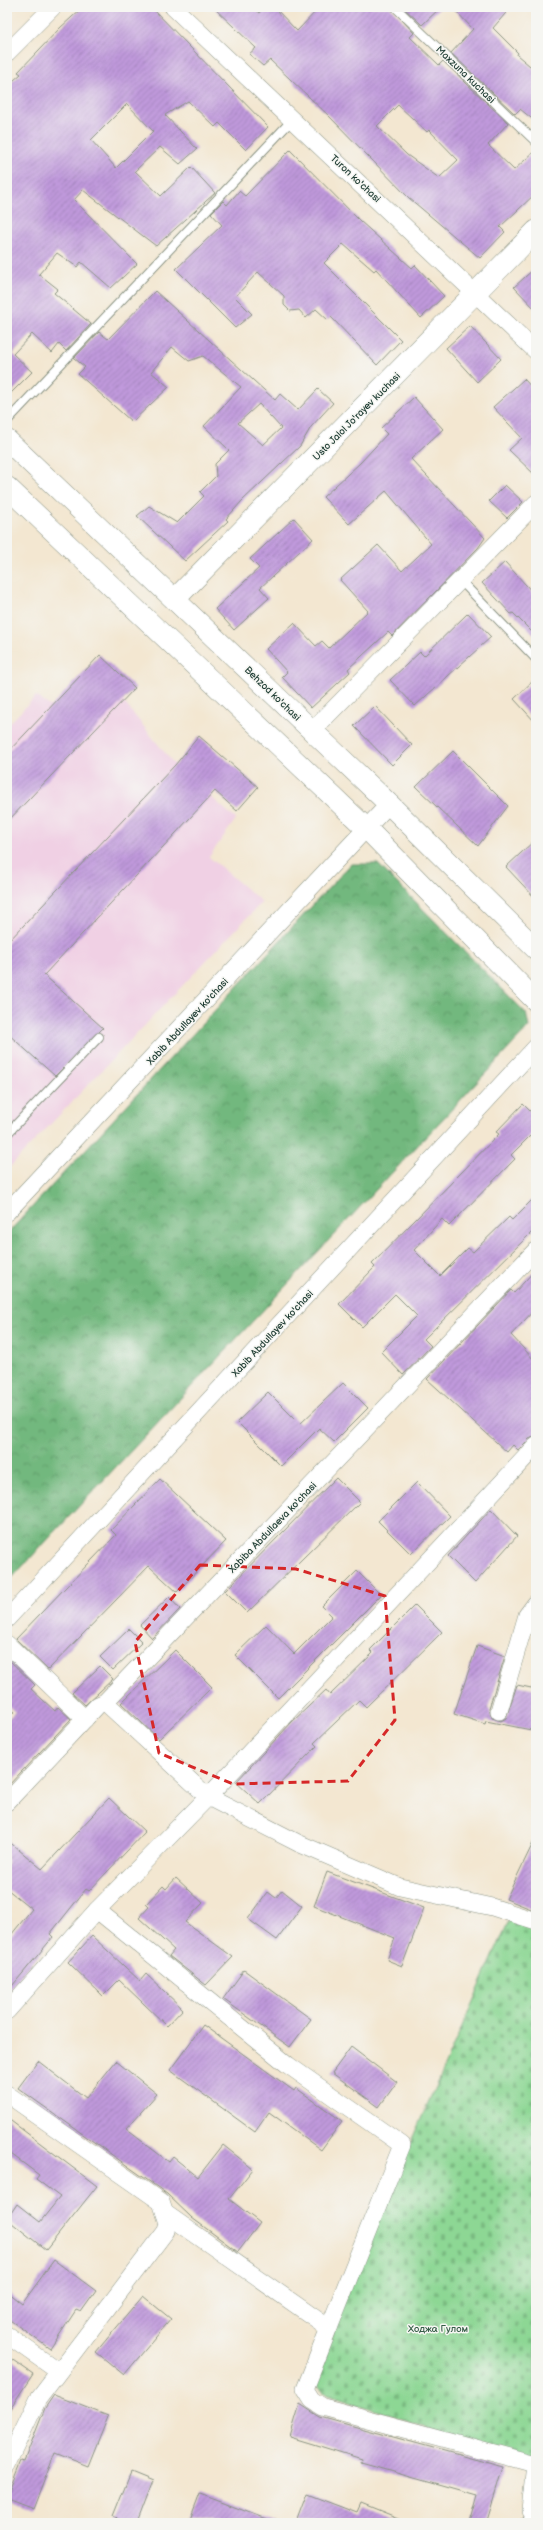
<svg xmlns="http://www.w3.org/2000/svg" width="543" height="2530" viewBox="0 0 543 2530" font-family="'Balsamiq Sans',sans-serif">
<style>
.built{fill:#f0d0e4}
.forest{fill:url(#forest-crowns);stroke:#487a59}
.cemetery{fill:url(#cemetery-stones);stroke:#568a64}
.building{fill:url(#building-hatch);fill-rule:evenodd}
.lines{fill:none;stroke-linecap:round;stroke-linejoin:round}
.service-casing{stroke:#899282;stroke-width:10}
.minor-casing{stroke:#899282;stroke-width:18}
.tertiary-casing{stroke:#899282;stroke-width:22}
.service{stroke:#fff;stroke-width:8}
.minor{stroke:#fff;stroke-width:17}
.tertiary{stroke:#fff;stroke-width:21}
.marked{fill:none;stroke:#d62828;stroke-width:3;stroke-dasharray:8 5;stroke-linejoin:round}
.labels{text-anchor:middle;stroke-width:3;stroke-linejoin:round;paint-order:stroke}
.street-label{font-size:10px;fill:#1f3d34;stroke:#f6f6f2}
.park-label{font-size:10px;fill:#355c47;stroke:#f6f6f2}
</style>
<defs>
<pattern id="forest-crowns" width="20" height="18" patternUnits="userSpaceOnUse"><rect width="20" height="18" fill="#72b87e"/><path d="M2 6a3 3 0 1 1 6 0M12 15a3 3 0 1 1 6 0" fill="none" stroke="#5d9768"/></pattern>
<pattern id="cemetery-stones" width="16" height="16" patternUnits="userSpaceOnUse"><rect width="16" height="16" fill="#8dd794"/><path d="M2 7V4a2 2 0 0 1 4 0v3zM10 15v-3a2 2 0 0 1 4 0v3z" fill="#79b980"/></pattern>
<pattern id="building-hatch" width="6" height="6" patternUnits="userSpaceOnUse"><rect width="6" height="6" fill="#c099dc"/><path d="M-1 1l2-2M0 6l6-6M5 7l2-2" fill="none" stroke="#9b7eb3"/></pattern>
</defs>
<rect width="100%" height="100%" fill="#f6f6f2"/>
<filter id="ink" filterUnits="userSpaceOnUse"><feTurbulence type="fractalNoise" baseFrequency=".025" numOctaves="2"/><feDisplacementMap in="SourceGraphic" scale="8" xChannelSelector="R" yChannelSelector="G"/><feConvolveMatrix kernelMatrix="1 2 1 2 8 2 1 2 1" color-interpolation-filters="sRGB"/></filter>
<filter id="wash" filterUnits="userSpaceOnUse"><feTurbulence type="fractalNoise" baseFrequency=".012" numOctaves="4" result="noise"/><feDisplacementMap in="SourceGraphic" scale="16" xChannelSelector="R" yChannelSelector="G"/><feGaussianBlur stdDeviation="0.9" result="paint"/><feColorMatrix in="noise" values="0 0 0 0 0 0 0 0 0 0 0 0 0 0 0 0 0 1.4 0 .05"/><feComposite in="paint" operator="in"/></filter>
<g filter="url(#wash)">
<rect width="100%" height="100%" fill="#f3e7d1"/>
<path class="built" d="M100,655l35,33 -12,13 51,63 62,55 -27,38 53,45 -255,268v-444l29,-30 15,11z"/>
<path class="forest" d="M351,864h27l148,149 3,14 -522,556v-349z"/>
<path class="cemetery" d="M511,1916l25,8v587l-1,-47 -212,-72 -8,-12 50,-135z"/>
<g id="blocks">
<g class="building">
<path d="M83,7h68l117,120 -22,23 -27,-27 -4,4 -27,-26 -23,14 32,34 -17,15 -20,-17 -25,24 26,25 30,-29 24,26 -59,53 -73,-56 -9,10 63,64 -26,24 -30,-26 -4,5 -20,-14 -18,21 19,15 -4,4 37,31 -25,27 -7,-7 -7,9 -20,-19 -19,20 19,18 -25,25v-311l14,-12 -3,-2 42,-44zM127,104l26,27 -37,37 -25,-28z"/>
<path d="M213,7h39l7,6 5,-6h10l23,24 23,-24h70l24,26 -4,4 29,28 4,-4 65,62 -20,22 26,25 22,-20v43l-36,34 5,5 -25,26 -71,-60 -80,-82 -59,-56 -7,6 -14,-12 7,-6zM398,105l29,27 2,-2 29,30 -19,18 -32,-23 -30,-29z"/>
<path d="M403,7h38l-19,18z"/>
<path d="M452,7h59l-18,21 25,25 -1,2 19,16v51l-16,-13 -5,5 -64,-61 22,-24z"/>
<path d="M290,150l70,71 52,47 3,-3 29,31 -23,22 -45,-49 -2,2 -31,-27 -19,19 77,77 -24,25 -46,-48 -3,3 -12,-11 -10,9 -7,-8 -9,1 -6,-6v-9l-26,-24 -23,25 17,17 -17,14 -59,-59 46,-44 -11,-12 12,-12 4,4 12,-14 6,5z"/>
<path d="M536,267v43l-22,-23z"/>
<path d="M155,291l120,109 5,-6 18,16 20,-21 15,14 -22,24 -11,19 -58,55 -16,18 2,2 -43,40 -48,-45 12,-10 28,17 27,-27 -4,-4 16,-16 -1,-12 14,-14 -25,-24 37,-39 -38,-31 -14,5 -17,-14 -21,25 18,15 -37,35 -54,-48 7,-7 -11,-9 25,-26 9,7zM259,404l22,24 -18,17 -25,-22z"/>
<path d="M470,326l31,33 -24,23 -31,-34z"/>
<path d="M524,379l12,13v84l-27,-26 13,-12 -29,-31z"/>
<path d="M414,397l29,32 -32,30 74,79 -7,10 -86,88 -4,-4 -40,37 2,3 -39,36 -29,-31 5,-5 -21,-23 28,-26 22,23 6,-5 7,7 39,-37 -28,-31 38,-35 24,26 29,-27 -45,-53 -37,33 -26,-27 37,-34 27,-29 -6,-6z"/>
<path d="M505,485l18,17 -16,16 -18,-17z"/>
<path d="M294,518l19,21 -53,49 9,10 -35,32 -19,-21 44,-41 -9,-9z"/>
<path d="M505,562l31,34v40l-23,-23 -2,1 -29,-31z"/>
<path d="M468,613l23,24 -76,69 -25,-26 30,-28 4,4z"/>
<path d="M100,655l35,33 -128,134v-69z"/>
<path d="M536,678v45l-22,-24z"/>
<path d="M375,706l37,39 -20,20 -38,-39z"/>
<path d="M199,736l59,51 -21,24 -22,-20 -171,184 59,53 -48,48 -48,-43v-90l168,-178z"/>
<path d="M453,751l55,55 -30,40 -62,-59z"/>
<path d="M536,839v60l-30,-32z"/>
<path d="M523,1104l13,13v13l-25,25 4,4 -66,67 -7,-7 -28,31 26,26 28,-28 5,4 36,-35 3,3 24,-24v32l-112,111 7,7 -28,29 -22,-23 36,-36 -22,-22 -33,33 -23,-23 36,-37 -3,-3 127,-130 -3,-2z"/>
<path d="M536,1269v39l-25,27 25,27v74l-7,3 -11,11 -5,-5 -6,7 -80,-73 84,-89 3,3z"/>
<path d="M343,1383l25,25 -34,34 -15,-14 -38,38 -44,-44 31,-30 32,32z"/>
<path d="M336,1478l24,24 -113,111 -22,-22z"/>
<path d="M160,1479l66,62 -49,51 -28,-26 -101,104 -32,-31 100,-104 -5,-5z"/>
<path d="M417,1482l33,34 -39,38 -33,-33z"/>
<path d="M491,1509l26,27 -42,47 -27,-27z"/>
<path d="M357,1571l24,24 -103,103 -43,-43 31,-30 28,29 38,-38 -10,-10z"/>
<path d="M169,1597l11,12 -28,29 -12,-13z"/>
<path d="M415,1605l27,27 -76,75 -7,-7 -45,43 3,3 -57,58 -24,-22 56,-60 34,-32 4,5 43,-42 -3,-3z"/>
<path d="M129,1629l13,13 -29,28 -13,-13z"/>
<path d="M477,1646l28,10 -16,52 3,10 9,3 5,-3 11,-33 19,4v42l-50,-10 -1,3 -31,-10z"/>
<path d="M175,1650l37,37 -53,52 -38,-36z"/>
<path d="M7,1658l28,27 -4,4 24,22 3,-4 13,12 -64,68v-67l8,-8 -8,-7z"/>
<path d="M100,1666l13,13 -28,26 -13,-12z"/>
<path d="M109,1798l36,34 -56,59 -3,-2 -36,45 3,3 -46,55v-52l25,-31 -25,-20v-49l35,29z"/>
<path d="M536,1837v74l-30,-12z"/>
<path d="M327,1872l97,36 -22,58 -15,-6 8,-22 -81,-32z"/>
<path d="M176,1878l27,25 -18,19 48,35 -27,28 -37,-29 5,-6 -35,-32 10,-11 -3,-3 17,-18 3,3z"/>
<path d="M282,1890l20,16 -25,34 -29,-21 20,-27 8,6z"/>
<path d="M92,1936l48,45 6,-7 37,35 -16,17 -48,-46 -16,16 -35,-34z"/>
<path d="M244,1970l67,49 -21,28 -67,-48z"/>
<path d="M203,2025l91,66 2,-3 46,33 -21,29 -52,-38 -14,20 -85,-62z"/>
<path d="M351,2047l46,35 -18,25 -47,-34z"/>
<path d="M38,2061l48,37 30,-37 41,33 -31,35 43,33 4,-5 25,20 25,-32 30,24 -24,30 31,24 -22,29 -46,-34 -25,-24 -149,-106z"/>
<path d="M7,2118l90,68 -51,64 -39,-31 10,-15 23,18 20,-25 -24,-18 3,-4 -32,-24z"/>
<path d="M54,2260l42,31 -15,21 -5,-2 -26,39 -43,-31v-26l15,12z"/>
<path d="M143,2296l28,23 -47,56 -28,-23z"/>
<path d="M7,2356l26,18 -26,39z"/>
<path d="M54,2395l54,21 -20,50 -33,-13 -22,56 -26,-10v-4l14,-35 3,1 21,-53z"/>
<path d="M300,2404l20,13 183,50 -17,56h-16l8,-28 -117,-33 1,-3 -72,-22z"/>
<path d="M131,2472l22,9 -16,42h-10l-14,-6z"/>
<path d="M200,2494l74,28v1h-85z"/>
<path d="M307,2494l50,19 4,-9 47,19h-112z"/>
</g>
</g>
</g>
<g filter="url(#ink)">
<use href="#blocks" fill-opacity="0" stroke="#899282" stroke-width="1"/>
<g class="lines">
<defs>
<g id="service">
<path d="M395,7l141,135"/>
<path d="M7,421l286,-302"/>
<path d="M461,581l75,78"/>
<path d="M7,1134l92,-97"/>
<path d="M525,2523l5,-13"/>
</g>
<g id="minor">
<path d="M173,7l363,344"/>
<path d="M7,53l46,-46"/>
<path d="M312,731l224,-228"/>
<path d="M7,1212l382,-408"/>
<path d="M7,1619l529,-572"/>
<path d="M7,1644l78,75"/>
<path d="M105,1702l103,95 90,46 102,44 92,20 44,14"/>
<path d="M499,1711l28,-96 9,-12"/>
<path d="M7,1802l91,-97 7,-3 431,-452"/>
<path d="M97,1910l191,155 114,80 -73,183 -164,-115"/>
<path d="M7,2011l90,-101 111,-113 328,-351"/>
<path d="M7,2094l154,108 7,21 -2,8 -128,168 -31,65"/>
<path d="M329,2328l-24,61 7,11 11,7 212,57 -5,46 6,1"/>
<path d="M7,2335l51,36"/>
</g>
<g id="tertiary">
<path d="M7,440l382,364 147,145"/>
<path d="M7,487l360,342 169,172"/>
<path d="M175,599l361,-368"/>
</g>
</defs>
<use href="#service" class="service-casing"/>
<use href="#minor" class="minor-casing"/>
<use href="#tertiary" class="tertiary-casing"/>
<use href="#service" class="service"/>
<use href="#minor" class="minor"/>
<use href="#tertiary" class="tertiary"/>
</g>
</g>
<path class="marked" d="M200,1565l96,4 89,27 10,124 -47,61 -115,3 -74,-31 -24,-111z"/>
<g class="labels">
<g class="street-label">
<text transform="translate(466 74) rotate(44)" y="4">Maxzuna kuchasi</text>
<text transform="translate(356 178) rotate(43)" y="4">Turon ko'chasi</text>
<text transform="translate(356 416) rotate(-45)" y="4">Usto Jalol Jo'rayev kuchasi</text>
<text transform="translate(273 693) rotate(44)" y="4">Behzod ko'chasi</text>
<text transform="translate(187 1021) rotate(-47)" y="4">Xabib Abdullayev ko'chasi</text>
<text transform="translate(272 1333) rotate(-47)" y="4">Xabib Abdullayev ko'chasi</text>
<text transform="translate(272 1527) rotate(-46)" y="4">Xabiba Abdullaeva ko'chasi</text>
</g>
<g class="park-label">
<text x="438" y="2332">Ходжа Гулом</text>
</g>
</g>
<rect width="543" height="2530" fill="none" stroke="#f6f6f2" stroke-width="24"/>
</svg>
